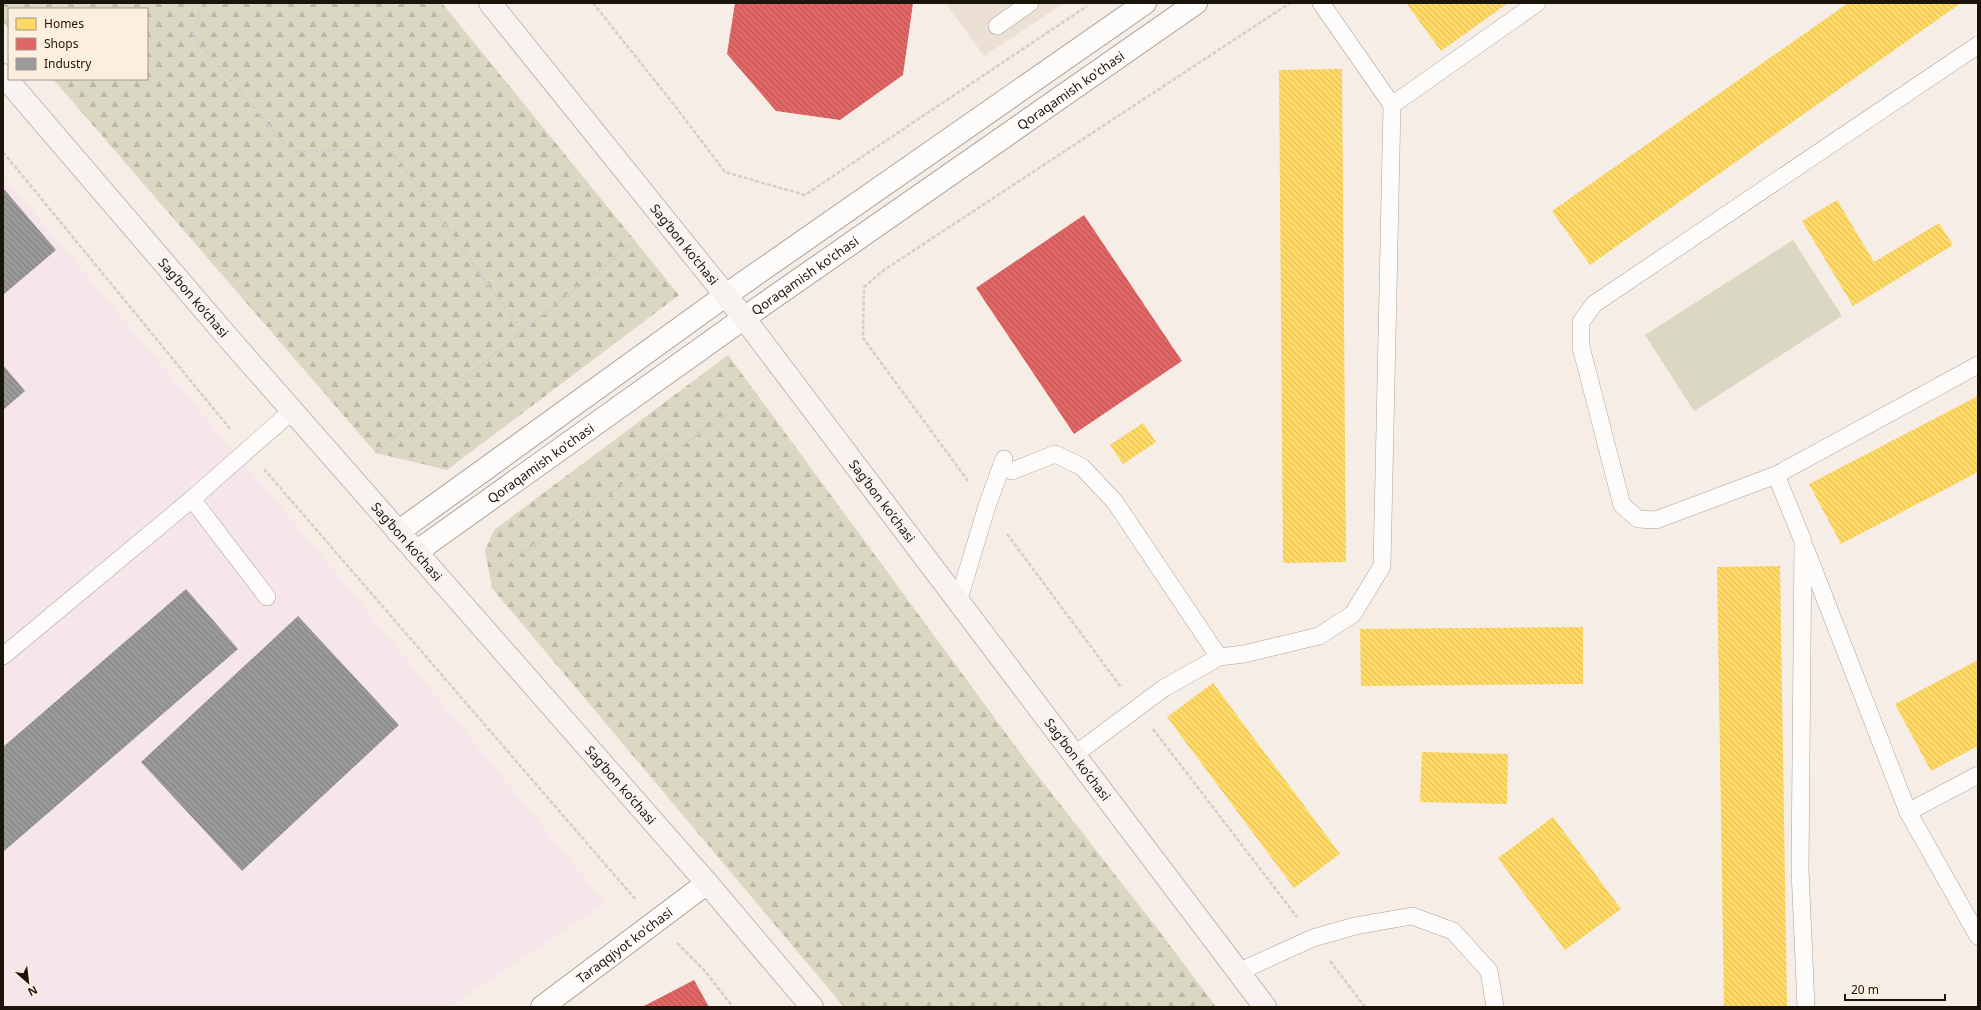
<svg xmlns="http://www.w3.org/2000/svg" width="1981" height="1010" viewBox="0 0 1981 1010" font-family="'Noto Sans',sans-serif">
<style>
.industrial{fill:#f6e6ea}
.medical{fill:#ebe0d3}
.green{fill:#dad8c3}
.forest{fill:url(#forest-firs)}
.homes{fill:url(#homes-back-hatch)}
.shops{fill:url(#shops-back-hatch)}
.industry{fill:url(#industry-back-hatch)}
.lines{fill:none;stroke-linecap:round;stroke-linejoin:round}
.lane-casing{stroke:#aaa29a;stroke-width:18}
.street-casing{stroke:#aaa29a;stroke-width:24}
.secondary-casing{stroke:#aaa29a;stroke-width:24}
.primary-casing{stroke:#c3b9b2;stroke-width:24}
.path{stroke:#d2cfcc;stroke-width:2.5;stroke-dasharray:4 2;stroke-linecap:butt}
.lane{stroke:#fefcfb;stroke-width:17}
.street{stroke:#fefcfb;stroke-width:22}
.secondary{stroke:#fefcfb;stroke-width:22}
.primary{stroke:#f8f3f0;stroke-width:22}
.labels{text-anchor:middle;stroke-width:4;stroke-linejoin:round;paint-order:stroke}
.street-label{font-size:13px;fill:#1b140a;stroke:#fcefe0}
</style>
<defs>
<pattern id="forest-firs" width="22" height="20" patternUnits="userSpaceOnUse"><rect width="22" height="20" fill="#dad8c3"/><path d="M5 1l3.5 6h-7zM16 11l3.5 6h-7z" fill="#bab8a6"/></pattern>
<pattern id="homes-back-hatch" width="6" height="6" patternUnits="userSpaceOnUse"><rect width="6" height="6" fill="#ffd966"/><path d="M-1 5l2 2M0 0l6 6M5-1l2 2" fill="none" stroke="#dab957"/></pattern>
<pattern id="shops-back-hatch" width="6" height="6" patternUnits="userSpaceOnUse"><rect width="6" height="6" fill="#e06666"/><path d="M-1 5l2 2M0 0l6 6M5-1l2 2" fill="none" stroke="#b55352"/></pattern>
<pattern id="industry-back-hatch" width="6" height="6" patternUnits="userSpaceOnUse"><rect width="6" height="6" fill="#999"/><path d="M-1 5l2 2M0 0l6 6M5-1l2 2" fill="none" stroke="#7c7c7b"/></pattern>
</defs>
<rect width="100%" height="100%" fill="#f6eee6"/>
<path class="industrial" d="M3,176l334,398 268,329 -155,104h-447z"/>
<path class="medical" d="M945,3h119l-80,53z"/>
<path class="green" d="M1793,240l49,76 -148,95 -49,-76z"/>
<g class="forest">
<path d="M3,3h439l237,292 -232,175 -71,-17 -323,-374h94v-70h-138v19l-6,-7z"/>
<path d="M728,355l296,403 139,178 53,71h-372l-352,-419 -7,-37 9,-21z"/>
</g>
<g class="homes">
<path d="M1406,3h102l-67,48z"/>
<path d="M1848,3h113l-371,262 -38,-54z"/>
<path d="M1342,69l4,493 -63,1 -4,-493z"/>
<path d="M1837,200l37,62 65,-39 14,22 -100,61 -51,-85z"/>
<path d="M1978,396v76l-137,72 -32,-60z"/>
<path d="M1143,423l13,19 -33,22 -13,-19z"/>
<path d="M1780,566l7,441h-63l-7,-440z"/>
<path d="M1583,627v57l-222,2 -1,-57z"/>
<path d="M1978,660v86l-47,25 -36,-67z"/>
<path d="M1213,683l127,171 -46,34 -127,-171z"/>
<path d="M1422,752l86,2 -1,50 -87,-2z"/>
<path d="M1553,817l68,92 -56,41 -67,-92z"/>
</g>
<g class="shops">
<path d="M735,3h178l-10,72 -63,45 -64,-9 -49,-57z"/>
<path d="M1084,215l98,146 -108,73 -98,-146z"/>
<path d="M694,980l15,27h-67z"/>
</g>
<g class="industry">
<path d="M3,188l53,62 -53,45z"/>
<path d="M3,365l22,26 -22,19z"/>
<path d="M186,589l52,60 -235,203v-105z"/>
<path d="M298,616l101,109 -157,146 -101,-109z"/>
</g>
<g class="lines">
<defs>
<g id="lane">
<path d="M1321,3l71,102"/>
<path d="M997,26l33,-23"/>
<path d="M1012,471l43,-17 27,13 33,35 104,155"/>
<path d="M1776,475l202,-110"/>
<path d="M192,499l75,98"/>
<path d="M1806,550l102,262 70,124"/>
<path d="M958,602l29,-96 17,-47"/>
<path d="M3,656l189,-157 100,-88"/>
<path d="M1074,755l90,-67 55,-31 25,-3 75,-18 34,-22 29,-48 10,-461 145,-102"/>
<path d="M1908,812l70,-37"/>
<path d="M1238,972l75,-34 42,-12 57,-10 41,15 36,40 6,36"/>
<path d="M1806,1007l-6,-138 3,-328 -27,-66 -120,45 -18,-1 -16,-14 -41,-158v-25l13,-18 384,-259"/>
</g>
<g id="street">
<path id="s1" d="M542,1007l165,-124"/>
</g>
<g id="secondary">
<path d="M398,532l328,-237 419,-292"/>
<path id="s2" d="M416,552l328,-234 452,-315"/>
</g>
<g id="primary">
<path id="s3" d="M490,3l254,315 521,689"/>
<path id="s4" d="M3,75l228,266 476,542 105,124"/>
</g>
</defs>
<use href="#lane" class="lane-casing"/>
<use href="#street" class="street-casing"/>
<use href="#secondary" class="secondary-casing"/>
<use href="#primary" class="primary-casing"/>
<g class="path">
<path d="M202,3l-9,33 98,116 98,-4 133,183"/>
<path d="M593,3l82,103 50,66 80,23 282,-189"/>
<path d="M3,152l228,278"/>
<path d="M376,453l146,-122 114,-90"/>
<path d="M264,469l372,431"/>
<path d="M968,481l-105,-143 1,-51 20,-17 406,-267"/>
<path d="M1007,534l114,153"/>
<path d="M492,574l265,-180"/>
<path d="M1153,729l144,188"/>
<path d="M677,943l27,27 29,37"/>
<path d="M1330,961l35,46"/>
</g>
<use href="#lane" class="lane"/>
<use href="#street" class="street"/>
<use href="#secondary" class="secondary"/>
<use href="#primary" class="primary"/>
</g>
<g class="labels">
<g class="street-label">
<text dy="5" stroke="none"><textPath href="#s2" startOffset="801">Qoraqamish ko'chasi</textPath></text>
<text dy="5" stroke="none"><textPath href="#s3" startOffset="310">Sag’bon ko’chasi</textPath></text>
<text dy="5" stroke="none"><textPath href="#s2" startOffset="477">Qoraqamish ko'chasi</textPath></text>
<text dy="5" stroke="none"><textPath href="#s4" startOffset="293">Sag’bon ko’chasi</textPath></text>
<text dy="5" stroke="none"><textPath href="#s2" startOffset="153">Qoraqamish ko'chasi</textPath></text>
<text dy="5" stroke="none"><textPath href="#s3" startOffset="634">Sag’bon ko’chasi</textPath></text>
<text dy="5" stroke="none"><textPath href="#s4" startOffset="617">Sag’bon ko’chasi</textPath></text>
<text dy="5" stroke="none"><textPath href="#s3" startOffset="958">Sag’bon ko’chasi</textPath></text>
<text dy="5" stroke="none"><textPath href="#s4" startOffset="941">Sag’bon ko’chasi</textPath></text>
<text dy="5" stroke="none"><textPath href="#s1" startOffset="103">Taraqqiyot ko'chasi</textPath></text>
</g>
</g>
<rect width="1981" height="1010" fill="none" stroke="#1b140a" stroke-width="8"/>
<rect x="8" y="8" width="140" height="72" fill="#fcefe0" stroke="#a2978a"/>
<rect x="16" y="18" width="20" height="12" fill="#ffd966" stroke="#a2978a"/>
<text x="44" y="28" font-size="12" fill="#1b140a">Homes</text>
<rect x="16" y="38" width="20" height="12" fill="#e06666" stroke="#a2978a"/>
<text x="44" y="48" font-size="12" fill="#1b140a">Shops</text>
<rect x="16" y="58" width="20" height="12" fill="#999999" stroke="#a2978a"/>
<text x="44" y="68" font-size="12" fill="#1b140a">Industry</text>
<g transform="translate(28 982) rotate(152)" stroke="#fcefe0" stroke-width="3" paint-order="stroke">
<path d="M0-3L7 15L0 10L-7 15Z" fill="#1b140a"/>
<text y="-6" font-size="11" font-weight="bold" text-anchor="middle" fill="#1b140a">N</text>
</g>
<path d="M1845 994v6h100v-6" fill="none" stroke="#1b140a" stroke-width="2"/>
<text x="1851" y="994" font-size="12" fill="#1b140a" stroke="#fcefe0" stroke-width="3" paint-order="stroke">20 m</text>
</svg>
